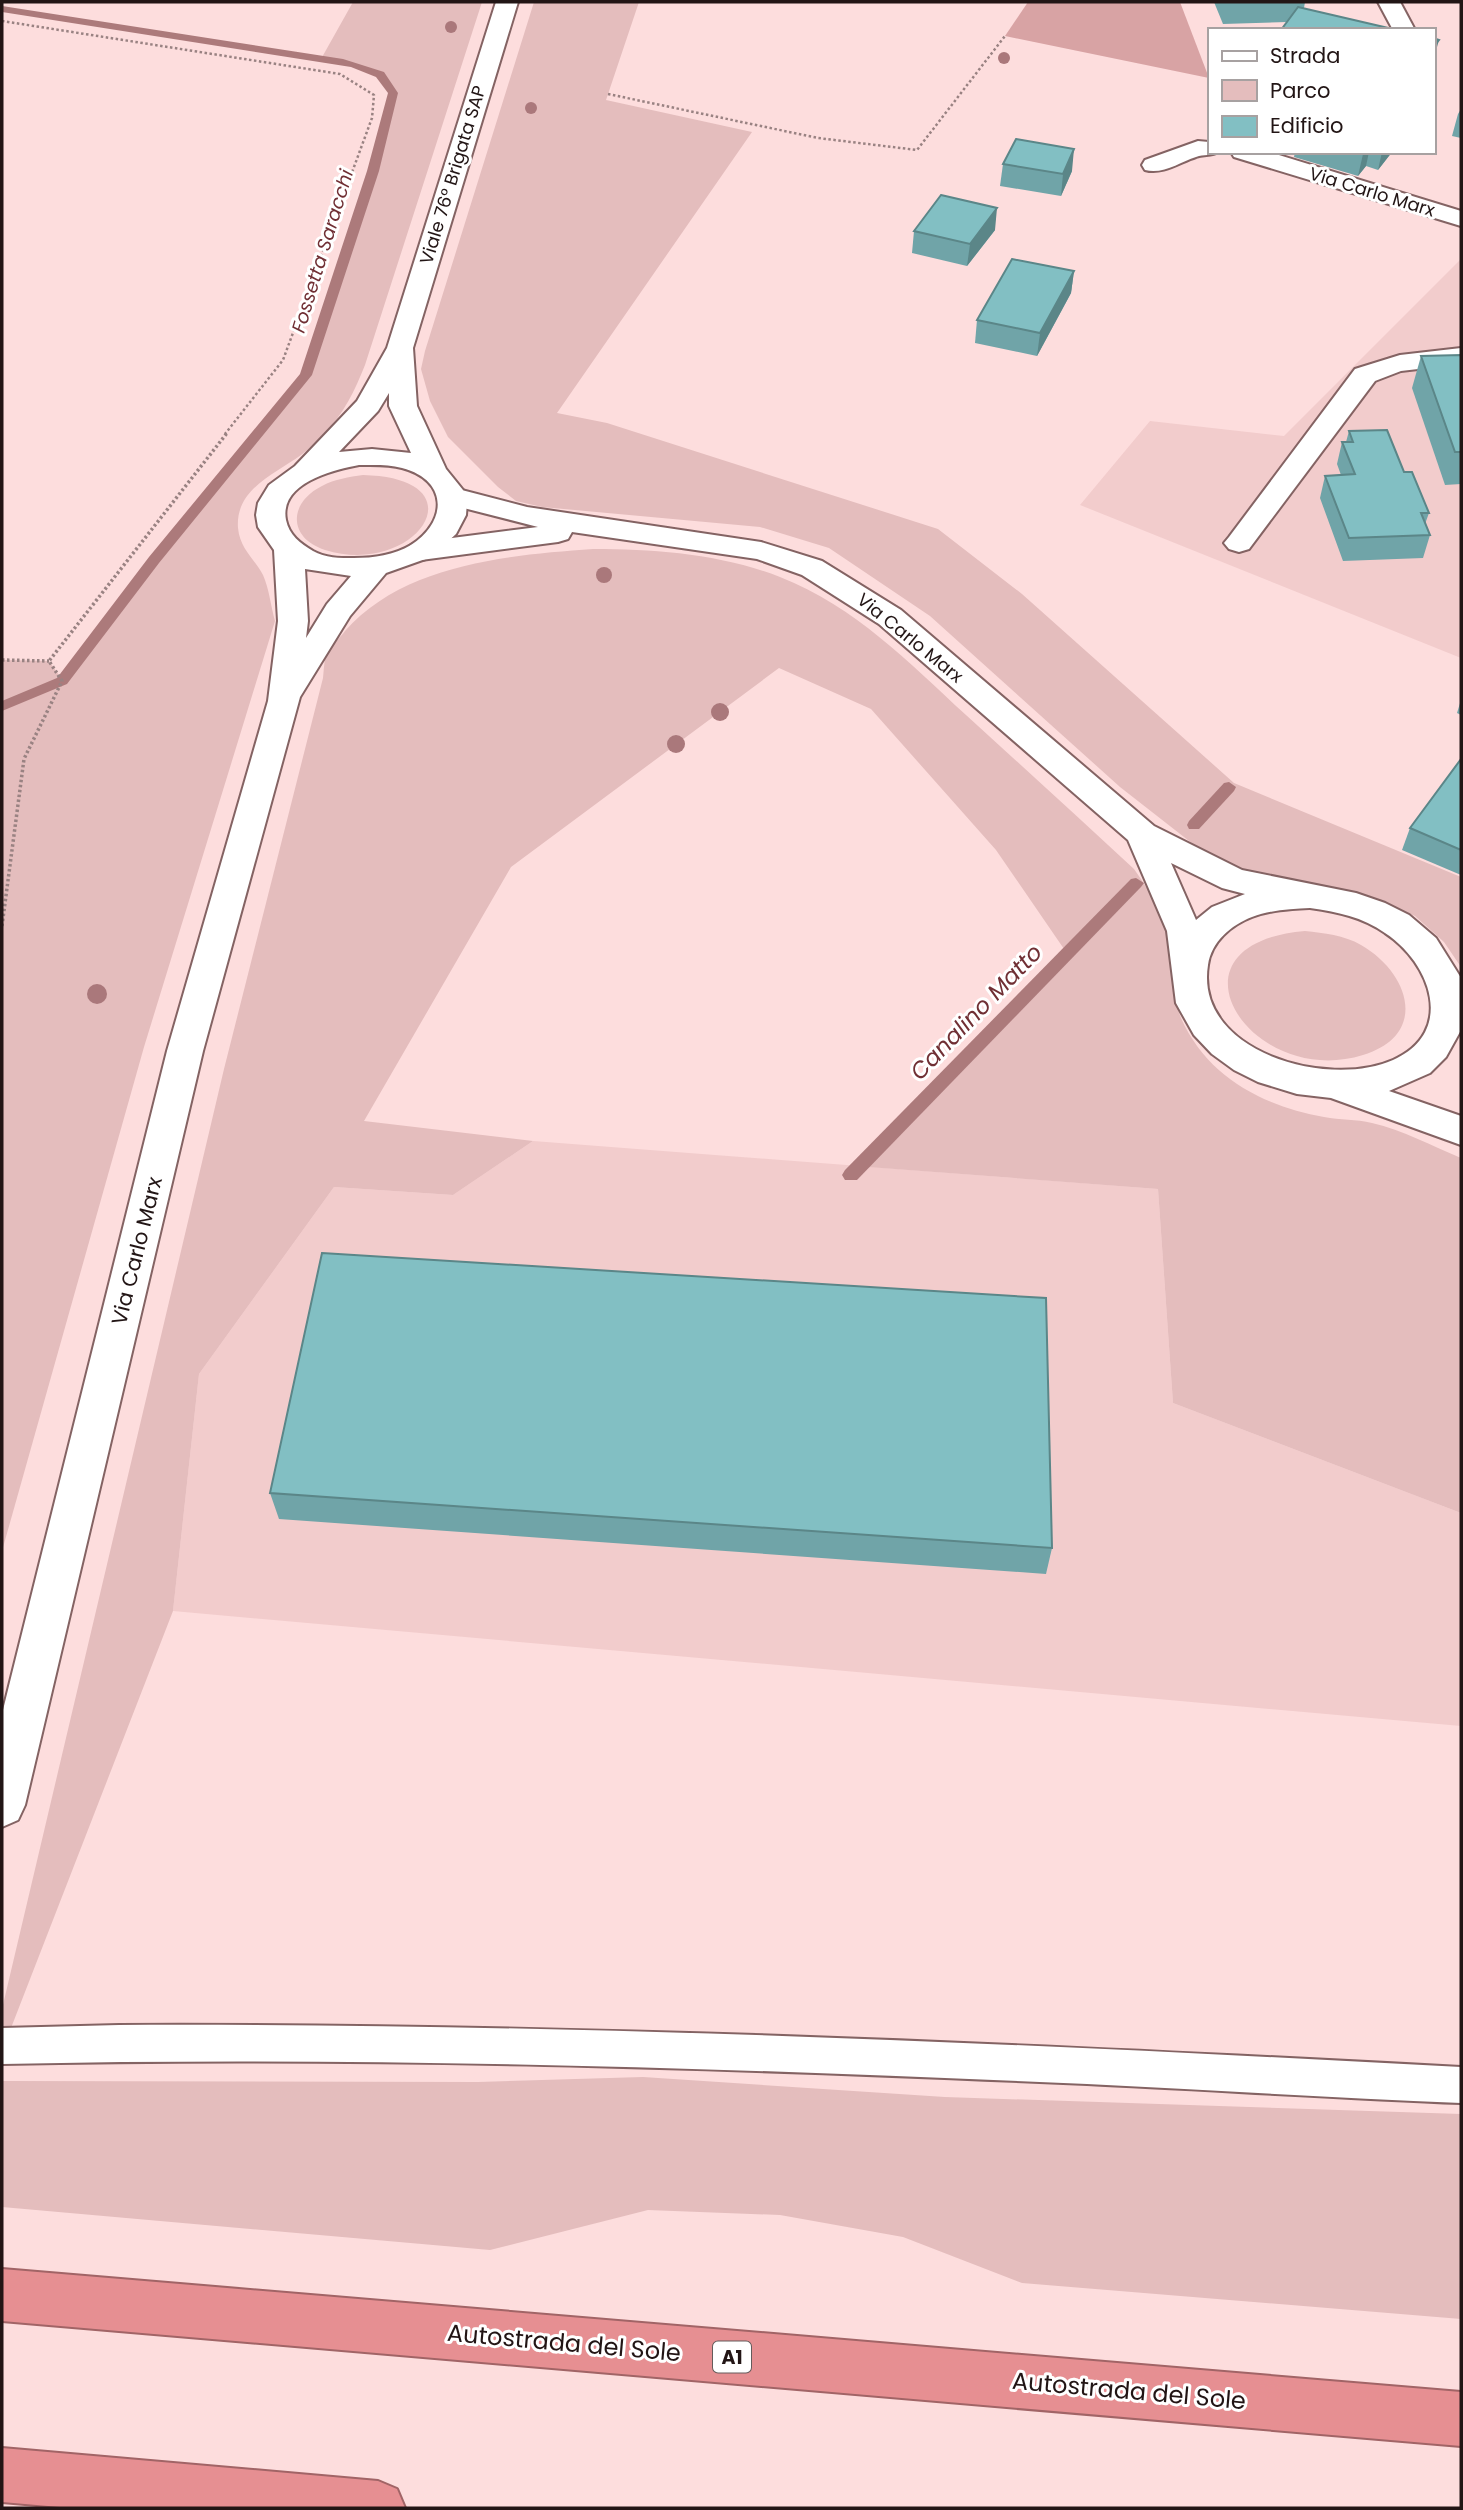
<svg xmlns="http://www.w3.org/2000/svg" width="1463" height="2510" viewBox="0 0 1463 2510" font-family="Poppins,sans-serif">
<style>
.built{fill:#f2cccc}
.green{fill:#e4bdbd}
.forest{fill:#d8a3a4}
.lines{fill:none;stroke-linecap:round;stroke-linejoin:round}
.stream{fill:#ac7a7b;fill-rule:evenodd}
.service-casing{stroke:#846363;stroke-width:4}
.minor-casing{stroke:#846363;stroke-width:4}
.tertiary-casing{stroke:#846363;stroke-width:4}
.motorway-casing{stroke:#a16466;stroke-width:4}
.path-far1{stroke:#998282;stroke-width:2.5;stroke-dasharray:2.5 2.5;stroke-linecap:butt}
.path{stroke:#998282;stroke-width:3.5;stroke-dasharray:2.5 2.5;stroke-linecap:butt}
.service{fill:#fff;fill-rule:evenodd}
.minor{fill:#fff;fill-rule:evenodd}
.tertiary{fill:#fff;fill-rule:evenodd}
.motorway{fill:#e68f92;fill-rule:evenodd}
.tree{fill:#aa787b}
.wall{fill:#70a4a8}
.shaded-wall{fill:#5b8688}
.building{fill:#82bfc3;stroke:#5b8688;stroke-width:2}
.labels{text-anchor:middle;stroke-width:6;stroke-linejoin:round;paint-order:stroke}
.far-street-label{font-size:18px;fill:#221515;stroke:#fff}
.far-water-label{font-size:19px;font-style:italic;fill:#702f34;stroke:#fff}
.shield{fill:#fff;stroke:#645b5b;stroke-width:2}
.shield-label{font-size:19px;font-weight:bold;fill:#221515}
.street-label{font-size:21px;fill:#221515;stroke:#fff}
.water-label{font-size:23px;font-style:italic;fill:#702f34;stroke:#fff}
.near-street-label{font-size:24px;fill:#221515;stroke:#fff}
</style>
<rect width="100%" height="100%" fill="#fddddd"/>
<g class="built">
<path d="M1461,259v399l-381,-153 70,-84 134,15z"/>
<path d="M533,1141l625,48 15,214 288,110v213l-1288,-115 26,-237 135,-187 119,8z"/>
</g>
<g class="green">
<path d="M353,2h129l-117,363c-10,25 -21,49 -41,68 -7,8 -15,16 -23,22 -26,19 -66,34 -63,73 2,21 16,30 25,47 6,13 8,32 12,46l-131,426 -142,504v-891l47,1 14,20 91,-121 152,-185 67,-204 20,-78c-9,-30 -45,-29 -72,-34z"/>
<path d="M534,2h105l-33,98 146,32 -195,281 50,10 331,106 84,65 212,189 227,94v90l-17,-25 -29,-26 -43,-19 -133,-27 -32,-15 -87,-68 -190,-171 -101,-68 -69,-21 -218,-20 -26,-6 -18,-14 -50,-50 -18,-36 -9,-32 4,-18z"/>
<path d="M363,475c121,3 53,103 -38,75 -37,-12 -37,-47 -3,-64 13,-7 27,-9 41,-11z"/>
<path d="M593,549c63,0 128,5 187,28 77,31 127,84 186,138 56,51 112,102 168,154 21,29 36,61 42,97 4,18 -3,34 5,52 26,59 82,88 143,99 16,3 32,2 48,6 31,7 60,23 89,35v355l-288,-110 -15,-214 -303,-23 209,-217 -68,-99 -125,-141 -92,-41 -268,199 -147,254 169,20 -80,54 -119,-8 -135,187 -26,237 -162,417 -9,-1v-18l222,-940 99,-391c1,-8 1,-19 4,-26 4,-7 13,-14 18,-21 59,-67 164,-76 248,-82z"/>
<path d="M1305,931c19,2 39,4 56,14 49,28 68,90 2,110 -112,35 -208,-111 -58,-124z"/>
<path d="M643,2077l302,20 516,17v205l-439,-36 -119,-46 -123,-22 -132,-5 -158,40 -488,-43v-126l476,1z"/>
</g>
<path class="forest" d="M1028,2h152l29,76 -204,-42z"/>
<g class="lines">
<g class="stream">
<path d="M2,6l341,53 41,13 14,21 -19,78 -67,204 -153,188 -92,121 -65,27v-10l55,-23 92,-121 151,-183 67,-203 21,-78 -12,-16 -25,-10 -349,-55z"/>
<path d="M1229,782l7,5 -2,4 -35,38h-10l-2,-4 2,-4 35,-38z"/>
<path d="M1136,878l8,5 -3,4 -284,293h-12l-3,-5 3,-5 286,-291z"/>
</g>
<defs>
<path id="service" d="M119,2025c448,-2 895,18 1342,42v36c-124,-5 -249,-13 -374,-19 -361,-16 -723,-28 -1085,-20v-36z"/>
<g id="minor">
<path d="M1378,2h22l15,28h-22z"/>
<path d="M1198,141l11,1v10h10c-8,4 -15,2 -23,5 -16,5 -33,18 -51,13l-3,-5 3,-5z"/>
<path d="M1231,152h38l192,59v15l-227,-69z"/>
<path d="M1461,348v16l-60,7 -26,10 -126,168 -10,3 -10,-3 -5,-6 5,-6 126,-168 45,-14z"/>
<path d="M454,488l73,19 234,35 61,19 79,49 253,216 88,44 114,23 29,10 24,12 27,23 25,40v52l-15,27 -16,16 -41,18 72,25v29l-130,-47 -34,-4 -39,-12 -24,-12 -22,-16 -18,-19 -18,-32 -9,-72 -39,-91 -249,-216 -77,-49 -45,-16 -185,-27 -4,7 -10,3 -137,18 -10,-3 -5,-6 5,-6 10,-3 117,-15 -94,-24 -4,-6 4,-6zM1171,863l51,25 23,6 -33,13 -16,13zM1310,908c27,4 53,9 75,25 46,30 71,99 8,127 -65,29 -199,-8 -185,-95 3,-23 23,-40 44,-48 18,-7 39,-8 58,-9z"/>
</g>
<path id="tertiary" d="M496,2h22l-105,346 4,58 29,63 17,21 4,12 -1,13 -10,19 -25,23 -45,16 -36,43 -50,81 -97,354 -178,754 -7,15 -16,7v-113l165,-663 101,-350 10,-80 -4,-71 -16,-23 -2,-12 2,-12 11,-18 26,-19 62,-65 30,-53zM389,393v13l22,47 -39,-4 -33,3 39,-41zM359,465c14,0 29,-1 43,3 46,12 46,53 9,77 -17,10 -37,13 -57,13 -14,0 -29,0 -41,-7 -13,-8 -24,-16 -27,-31 -7,-37 47,-50 73,-55zM305,569l46,7 -24,28 -21,34 2,-17z"/>
<g id="motorway">
<path d="M2,2269l1459,123v54l-1459,-125z"/>
<path d="M2,2448l376,33 19,8 8,19h-334l-69,-6z"/>
</g>
</defs>
<use href="#service" class="service-casing"/>
<use href="#minor" class="minor-casing"/>
<use href="#tertiary" class="tertiary-casing"/>
<use href="#motorway" class="motorway-casing"/>
<g class="path-far1">
<path d="M2,21l338,53 34,21 -2,23 -89,242 -58,74"/>
<path d="M608,94l210,44 99,12 88,-114"/>
</g>
<g class="path">
<path d="M2,660l47,1"/>
<path d="M2,926l22,-167 38,-78 -13,-20 178,-228"/>
</g>
<use href="#service" class="service"/>
<use href="#minor" class="minor"/>
<use href="#tertiary" class="tertiary"/>
<use href="#motorway" class="motorway"/>
</g>
<g class="tree">
<circle cx="451" cy="27" r="6"/>
<circle cx="1004" cy="58" r="6"/>
<circle cx="531" cy="108" r="6"/>
<circle cx="604" cy="575" r="8"/>
<circle cx="720" cy="712" r="9"/>
<circle cx="676" cy="744" r="9"/>
<circle cx="97" cy="994" r="10"/>
</g>
<g class="wall">
<path d="M1214,2h91l-1,6 -17,14 -64,2z"/>
<path d="M1461,109v29l-9,-2 6,-22z"/>
<path d="M1295,152h97l-14,18 -12,-4 -8,10 -64,-19z"/>
<path d="M1003,164l69,7 -11,25 -61,-10z"/>
<path d="M995,230l-28,36 -55,-13 2,-22z"/>
<path d="M1074,271l-3,22 -34,63 -62,-13 2,-23z"/>
<path d="M1461,355v129l-16,1 -33,-97 9,-32z"/>
<path d="M1349,431l55,41 25,41 -4,11 5,11 -7,23 -80,3 -23,-63 5,-22 16,-1 -4,-11 5,-22h4z"/>
<path d="M1461,700v15l-4,-2z"/>
<path d="M1461,759v116l-59,-25 8,-22z"/>
<path d="M270,1493l782,55 -6,26 -767,-55z"/>
</g>
<g class="shaded-wall">
<path d="M1439,40l-6,21v-14z"/>
<path d="M1074,149l-2,22 -11,25 2,-22z"/>
<path d="M1365,152h4l-3,14 -8,10 5,-22z"/>
<path d="M1382,152h10l-14,18z"/>
<path d="M997,208l-2,22 -28,36 3,-22z"/>
<path d="M1074,271l-3,22 -34,63 3,-23z"/>
</g>
<g class="building">
<path d="M1298,7l99,23h-116z"/>
<path d="M1433,38l6,2 -6,7z"/>
<path d="M1016,139l58,10 -11,25 -60,-10z"/>
<path d="M941,195l56,13 -27,36 -56,-13z"/>
<path d="M1012,259l62,12 -34,62 -63,-13z"/>
<path d="M1461,355v97h-6l-34,-96z"/>
<path d="M1387,430l17,42h8l17,41h-8l9,22 -81,3 -24,-62 30,-2 -13,-32h11l-4,-11z"/>
<path d="M1461,759v91l-51,-22z"/>
<path d="M322,1253l724,45 6,250 -782,-55z"/>
</g>
<g class="labels">
<g class="far-street-label">
<text transform="translate(453 175) rotate(-73)" y="6">Viale 76° Brigata SAP</text>
<text transform="translate(1372 192) rotate(17)" y="6">Via Carlo Marx</text>
<text transform="translate(910 638) rotate(39)" y="6">Via Carlo Marx</text>
</g>
<g class="far-water-label">
<text transform="translate(322 251) rotate(-73)" y="7">Fossetta Saracchi</text>
</g>
<rect class="shield" x="713" y="2341.5" width="38" height="31" rx="5"/>
<g class="shield-label">
<text x="732" y="2364">A1</text>
</g>
<g class="street-label">
<text transform="translate(137 1251) rotate(-76)" y="7">Via Carlo Marx</text>
</g>
<g class="water-label">
<text transform="translate(976 1012) rotate(-46)" y="8">Canalino Matto</text>
</g>
<g class="near-street-label">
<text transform="translate(564 2343) rotate(5)" y="8">Autostrada del Sole</text>
<text transform="translate(1129 2391) rotate(5)" y="8">Autostrada del Sole</text>
</g>
</g>
<rect width="1463" height="2510" fill="none" stroke="#221515" stroke-width="7"/>
<rect x="1208" y="28" width="228" height="126" fill="#ffffff" stroke="#a7a1a1" stroke-width="2"/>
<rect x="1222" y="51" width="35" height="10" fill="#ffffff" stroke="#a7a1a1" stroke-width="2"/>
<text x="1270" y="63" font-size="21" fill="#221515">Strada</text>
<rect x="1222" y="80" width="35" height="21" fill="#e4bdbd" stroke="#a7a1a1" stroke-width="2"/>
<text x="1270" y="98" font-size="21" fill="#221515">Parco</text>
<rect x="1222" y="116" width="35" height="21" fill="#82bfc3" stroke="#a7a1a1" stroke-width="2"/>
<text x="1270" y="133" font-size="21" fill="#221515">Edificio</text>
</svg>
